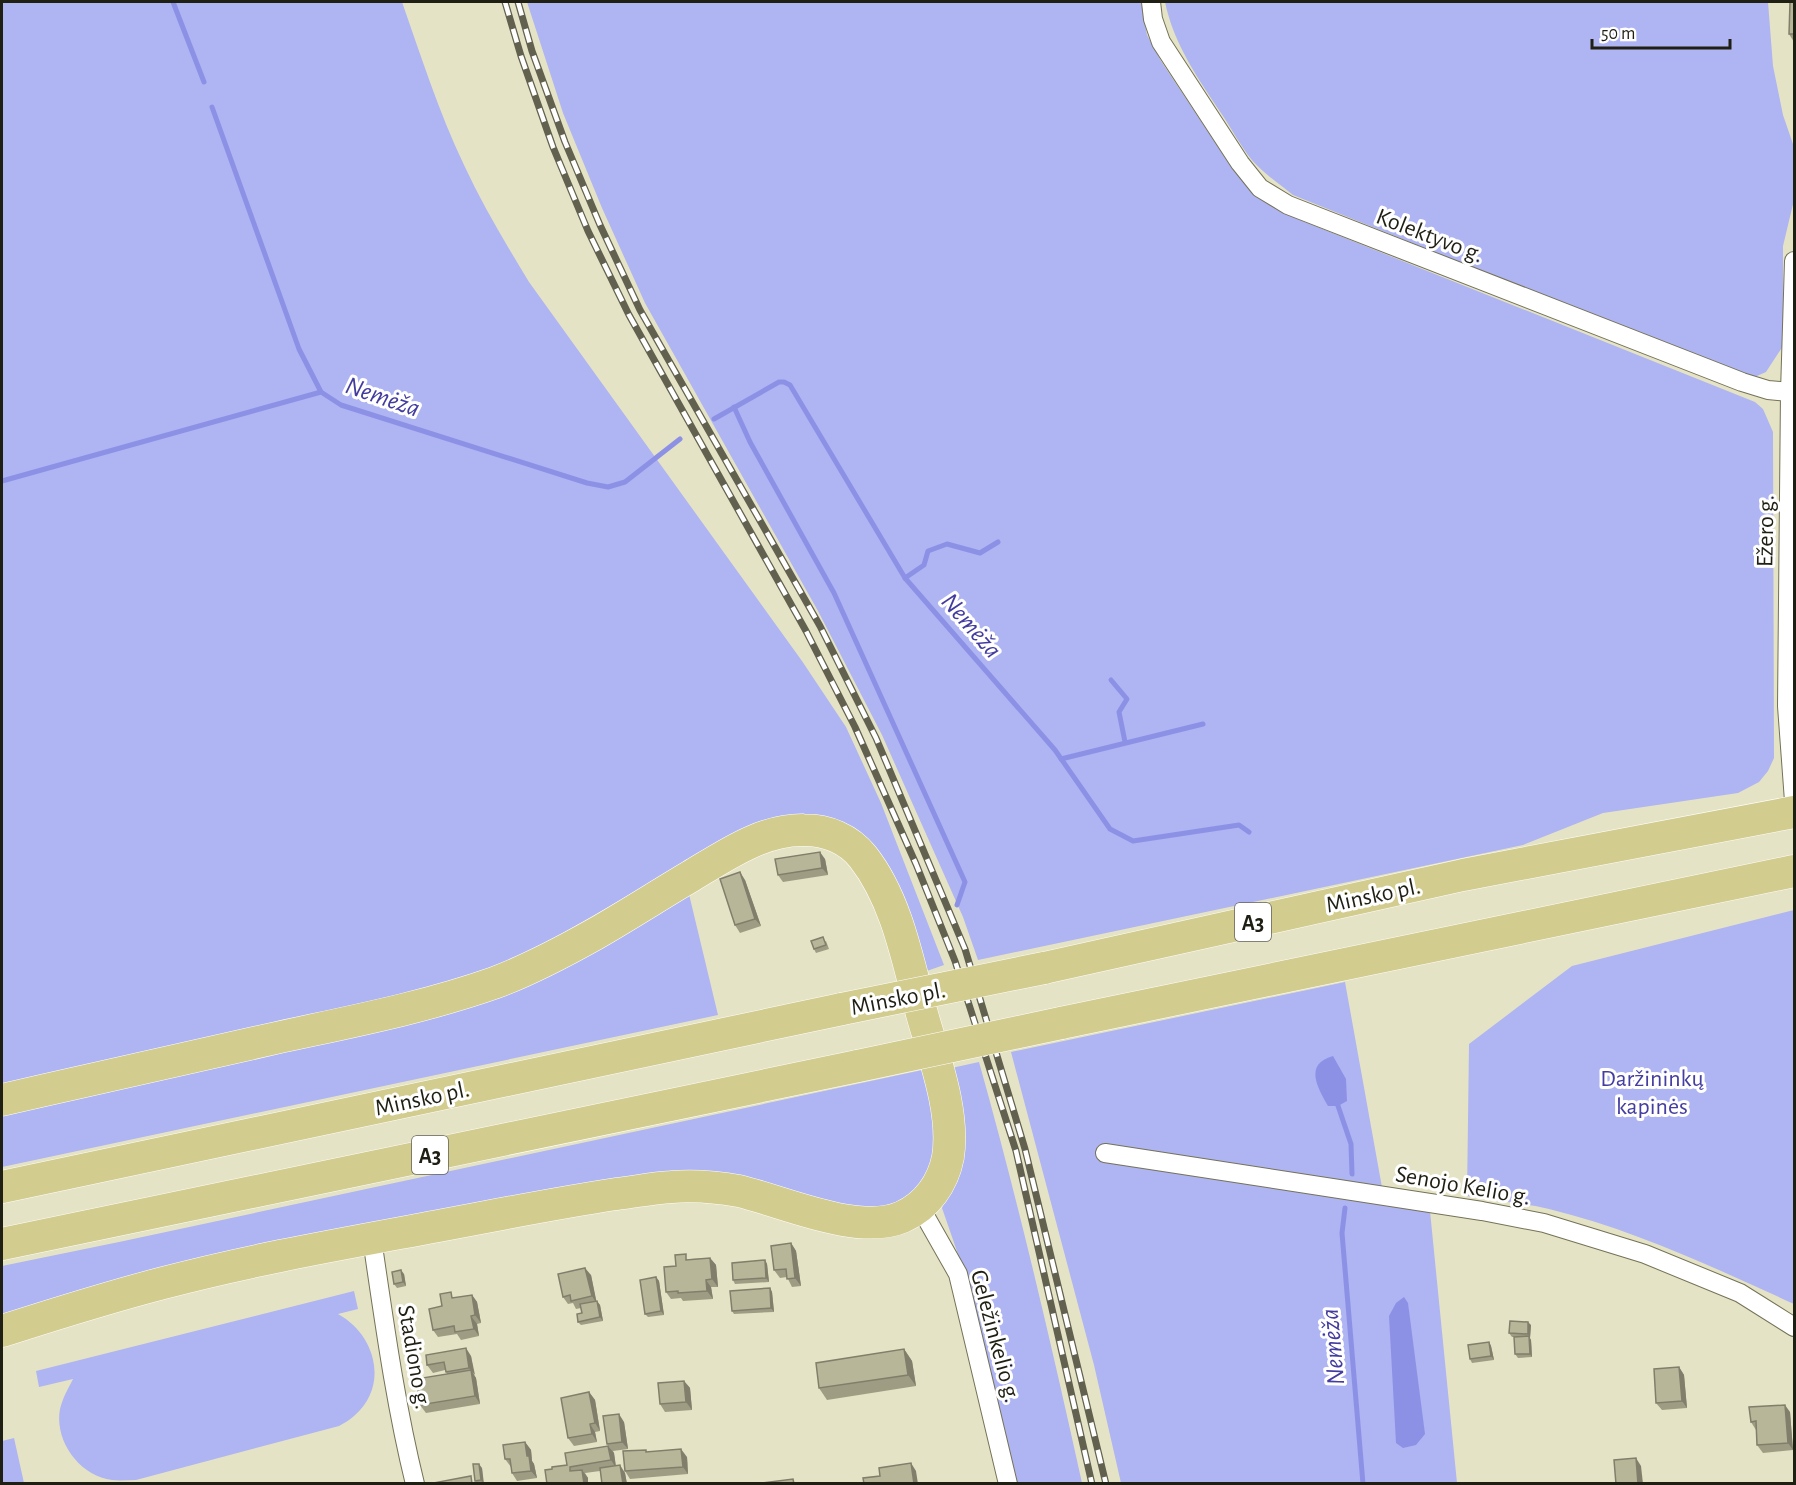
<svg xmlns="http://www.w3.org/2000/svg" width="1796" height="1485" viewBox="0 0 1796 1485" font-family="'Alegreya Sans',sans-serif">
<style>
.green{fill:#afb4f3}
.water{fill:#8d91e6}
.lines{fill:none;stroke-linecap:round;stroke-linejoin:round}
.stream{stroke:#8d91e6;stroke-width:5}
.minor-casing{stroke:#747257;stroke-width:20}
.trunk-casing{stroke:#fff;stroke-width:33}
.minor{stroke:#fff;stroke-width:18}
.trunk{stroke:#d2cc8e;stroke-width:32}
.rail-casing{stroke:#62604f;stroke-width:7}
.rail{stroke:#fff;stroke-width:4.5;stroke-dasharray:14;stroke-linecap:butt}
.trunk-bridge-casing{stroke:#fff;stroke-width:33;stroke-linecap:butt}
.trunk-bridge{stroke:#d2cc8e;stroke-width:32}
.wall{fill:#9e9d84}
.shaded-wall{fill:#817f6b}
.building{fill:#b8b699;stroke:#817f6b;stroke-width:1.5}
.labels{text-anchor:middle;stroke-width:6;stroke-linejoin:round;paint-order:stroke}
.shield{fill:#fff;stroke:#63625a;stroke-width:1.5}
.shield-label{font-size:22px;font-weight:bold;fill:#201f14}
.street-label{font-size:24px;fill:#201f14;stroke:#fff}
.park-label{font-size:24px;fill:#443ea1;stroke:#fff}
.water-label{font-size:26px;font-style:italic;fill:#433c9f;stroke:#fff}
</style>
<rect width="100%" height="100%" fill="#e5e3c5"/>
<g class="green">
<path d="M2,2h400c19,54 37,111 62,163 19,41 42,79 65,117l273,379 44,66 35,76 63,162 -23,8 -53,-128 -129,-13 -176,101 -49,26 -47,18 -57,17 -408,92z"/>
<path d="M527,2h614l6,33 14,26 73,110 21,22 40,25 460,184 8,7 10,23 1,326 -6,13 -9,11 -21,11 -135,20 -80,32 -545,115 -15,-43 -81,-182 -64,-124 -173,-308 -43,-95 -39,-95z"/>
<path d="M1165,2h603l5,64 10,49 11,32v53l-11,46v100l-17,26 -16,7 -457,-184c-14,-11 -30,-22 -42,-36 -10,-13 -19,-29 -28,-43 -24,-36 -49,-71 -58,-114z"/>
<path d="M688,890l30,125 -716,152v-54l428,-96z"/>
<path d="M1794,910v394c-79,-36 -159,-74 -245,-95 -26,-6 -55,-8 -82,-13l2,-152 103,-78z"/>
<path d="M1345,982l40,222 45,7 27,272h-336l-27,-118 -83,-313z"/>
<path d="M979,1062c39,139 72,280 103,421h-66l-48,-200 -26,-75 12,-29 -7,-110z"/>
<path d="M927,1069l11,50 -5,48 -18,29 -41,16 -138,-32 -734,139v-53l117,-24z"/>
<path d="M354,1291l4,18 -20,5c37,20 52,71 16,102 -4,4 -10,7 -15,10l-203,54c-8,0 -16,1 -24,0 -32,-4 -58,-39 -52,-71 3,-12 8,-20 13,-30l-34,8 -3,-16z"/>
<path d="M14,1438l10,45h-22v-42z"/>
</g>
<g class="water">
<path d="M1333,1056l13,23 1,22 -9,5h-10c-11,-19 -24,-42 5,-50z"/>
<path d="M1404,1297l4,6 17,131 -9,11 -13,3 -7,-5 -7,-127 7,-13z"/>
</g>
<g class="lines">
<g class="stream">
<path d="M173,2l31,80"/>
<path d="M212,107l87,242 22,43 20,13 246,78 21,4 17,-5 55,-43"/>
<path d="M734,407l16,35 84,151 131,289 -8,23"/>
<path d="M714,419l65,-37h5l6,3 115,193 150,172 55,79 23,12 106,-16 10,7"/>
<path d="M2,481l319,-89"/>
<path d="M905,578l19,-13 4,-14 19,-7 33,9 18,-11"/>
<path d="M1111,680l16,19 -8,13 6,30"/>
<path d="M1061,759l142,-35"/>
<path d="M1336,1100l15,44 1,30"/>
<path d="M1345,1208l-3,25 21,251"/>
</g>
<defs>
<g id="minor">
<path d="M1151,2l2,17 8,23 79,121 20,25 28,17 454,177 26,8 22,2"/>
<path d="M1794,261l-4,131 -3,314 7,95"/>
<path d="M1105,1153l377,58 62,12 101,31 95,39 54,34"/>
<path d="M920,1207l38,67 50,210"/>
<path d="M372,1239c12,81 23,164 43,245"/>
</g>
<g id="trunk">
<path d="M1044,968l419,-93 331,-63"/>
<path d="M1061,1023l733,-152"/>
<path d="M2,1100c91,-21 182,-41 274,-62 73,-16 147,-30 218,-55 35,-13 69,-31 101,-49 33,-19 64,-39 96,-58 35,-21 72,-47 113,-46 23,0 45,9 59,27 34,43 45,105 59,157 12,43 33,98 26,143 -5,26 -21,49 -46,60 -44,19 -117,-15 -163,-26 -22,-4 -46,-6 -68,-4 -18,1 -37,5 -55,7 -60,9 -119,21 -178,32 -91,17 -184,33 -275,57 -54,14 -108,31 -161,48"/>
<path d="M2,1187l840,-178"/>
<path d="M2,1244l856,-178"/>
</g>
</defs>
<use href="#minor" class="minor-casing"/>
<use href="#trunk" class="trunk-casing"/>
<use href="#minor" class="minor"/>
<use href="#trunk" class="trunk"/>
<defs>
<g id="rail">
<path d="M505,2l16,54 32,91 35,84 41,84 177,316 49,96 61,137 39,97 61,190 76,333"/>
<path d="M518,2l14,49 33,91 35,83 40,85 180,316 56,112 89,211 60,200 81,335"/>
</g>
</defs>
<use href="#rail" class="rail-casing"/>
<use href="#rail" class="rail"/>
<defs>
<g id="trunk-bridge">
<path d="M842,1009l202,-41"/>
<path d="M858,1066l203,-43"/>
</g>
</defs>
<use href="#trunk-bridge" class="trunk-bridge-casing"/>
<use href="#trunk-bridge" class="trunk-bridge"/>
</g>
<g class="wall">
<path d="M1794,2v40l-5,-8z"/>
<path d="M825,859l3,16 -45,7 -5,-7z"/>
<path d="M745,880l16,46 -21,7 -5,-8z"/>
<path d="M826,941l3,8 -13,4 -2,-4z"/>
<path d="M791,1243l5,8 5,35 -9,1 -5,-10 -7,1 -6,-8z"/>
<path d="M710,1258l6,7 2,22h-7l2,12 -30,2 -2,-3 -10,1 -5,-7 10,-26 14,-7z"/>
<path d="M765,1260l2,4 2,18 -34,2 -2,-4z"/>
<path d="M404,1274l2,12 -9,2 -3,-4z"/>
<path d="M591,1275l5,26 4,4 3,16 -22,4 -3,-3 4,-9 -1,-5 -5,1 -3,-6 -5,1 -5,-7z"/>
<path d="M656,1277l3,4 5,34 -16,2 -3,-3z"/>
<path d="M770,1288l2,4 2,20 -40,2 -2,-3z"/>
<path d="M472,1295l5,7 4,21 -4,1 2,12 -18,4 -4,-6 -19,3 -5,-7 9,-24 13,-8z"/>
<path d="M1531,1325l-1,13h-1l2,2 1,17 -14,1 -3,-4 -1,-17h-2l-3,-4z"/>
<path d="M1489,1342l2,4 3,14 -22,3 -2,-4z"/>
<path d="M904,1349l8,12 4,25 -89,14 -8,-12z"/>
<path d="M471,1356l3,19 2,3 4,26 -54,9 -6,-8 27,-31 -2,-4 -12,3 -6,-8z"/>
<path d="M1679,1367l5,8 3,33 -25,2 -6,-7z"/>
<path d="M684,1381l6,7 2,22 -27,2 -5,-8z"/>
<path d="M589,1392l6,8 5,31 -5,1 2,10 -23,4 -6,-8z"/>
<path d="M1790,1412l3,38 -30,3 -6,-8 -1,-15 -5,-8z"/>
<path d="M624,1422l4,27 -15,2 1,2 2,13 9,7 2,11h-25l-2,-13 -15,2 3,5v6h-41l5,-15 15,-4 41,-19 -1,-2z"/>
<path d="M525,1442l6,8 1,11 2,3 3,14 -20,3 -5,-8 -1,-6 -6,-8z"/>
<path d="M648,1452l39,5 1,17 -58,5 -5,-8z"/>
<path d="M482,1468l1,15 2,1h-8l-2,-3z"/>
</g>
<g class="shaded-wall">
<path d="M820,852l5,7 3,16 -6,-7z"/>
<path d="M740,872l5,8 16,46 -6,-7z"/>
<path d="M791,1243l5,8 5,35 -6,-8z"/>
<path d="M710,1258l6,7 2,22 -6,-8z"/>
<path d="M765,1260l2,4 2,18 -3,-4z"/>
<path d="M585,1268l6,7 6,29 -5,-8z"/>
<path d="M401,1270l3,4 2,12 -3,-4z"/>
<path d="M656,1277l3,4 5,34 -3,-4z"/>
<path d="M706,1280l5,7 2,12 -6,-8z"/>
<path d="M770,1288l2,4 2,20 -3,-4z"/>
<path d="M472,1295l5,7 4,21 -6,-8z"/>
<path d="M597,1301l3,4 3,16 -3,-4z"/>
<path d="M471,1316l6,8 2,12 -5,-7z"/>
<path d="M1528,1322l3,3 -1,13 -2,-4z"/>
<path d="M1529,1336l2,4 1,17 -2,-3z"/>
<path d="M1489,1342l2,4 3,14 -3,-4z"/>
<path d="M466,1348l5,8 4,19 -6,-7z"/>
<path d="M904,1349l8,12 4,25 -8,-11z"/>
<path d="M1679,1367l5,8 3,33 -5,-7z"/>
<path d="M471,1370l5,8 4,26 -5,-8z"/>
<path d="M684,1381l6,7 2,22 -6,-8z"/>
<path d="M589,1392l6,8 5,31 -5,-8z"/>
<path d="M1785,1405l5,7 3,38 -5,-7z"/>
<path d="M619,1414l5,8 4,27 -6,-7z"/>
<path d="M590,1424l5,8 2,10 -5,-8z"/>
<path d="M525,1442l6,8 1,11 2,3 3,14 -6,-7 -4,-15z"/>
<path d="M608,1446l6,7 2,15 -5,-8z"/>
<path d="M681,1449l6,8 1,17 -5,-7z"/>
<path d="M1636,1458l5,8 2,18h-5z"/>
<path d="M911,1463l5,8 2,13h-4z"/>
<path d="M479,1464l3,4 2,16 -3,-4z"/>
<path d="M620,1465l5,8 2,11h-4z"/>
<path d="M582,1470l6,8v6h-4z"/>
</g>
<g class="building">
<path d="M1790,2h4v32h-5z"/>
<path d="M820,852l2,16 -44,7 -3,-16z"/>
<path d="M740,872l15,47 -20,6 -15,-46z"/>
<path d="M823,937l3,8 -12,4 -3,-8z"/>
<path d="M791,1243l4,35 -8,1 -1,-10 -12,1 -3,-24z"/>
<path d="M686,1254v6l24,-2 2,21 -6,1 1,11 -29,2v-2l-12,1 -2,-25 12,-1 -1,-11z"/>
<path d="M765,1260l1,18 -33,2 -1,-17z"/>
<path d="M585,1268l7,28 -21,5 -1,-6 -7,2 -5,-23z"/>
<path d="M401,1270l2,12 -9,2 -2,-12z"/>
<path d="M656,1277l5,34 -16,3 -5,-34z"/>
<path d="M770,1288l1,20 -39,3 -2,-20z"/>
<path d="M451,1292l1,6 20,-3 3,20 -4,1 3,13 -19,3 -1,-6 -21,4 -4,-21 13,-3 -2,-12z"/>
<path d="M597,1301l3,16 -22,5 -1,-8 5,-1 -2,-9z"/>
<path d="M1510,1321l18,1v12l-19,-1z"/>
<path d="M1529,1336l1,18h-15l-1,-17z"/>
<path d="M1489,1342l2,14 -21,3 -2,-14z"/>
<path d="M466,1348l3,20 -23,4 -2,-10 -17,3 -1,-10z"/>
<path d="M904,1349l4,26 -89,13 -3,-25z"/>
<path d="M1679,1367l3,34 -26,2 -2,-34z"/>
<path d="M471,1370l4,26 -55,9 -4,-26z"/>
<path d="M684,1381l2,21 -26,2 -2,-21z"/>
<path d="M589,1392l6,31 -5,1 2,10 -24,4 -7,-40z"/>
<path d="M1785,1405l3,38 -31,2 -1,-24 -5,1 -2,-15z"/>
<path d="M619,1414l3,28 -15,2 -4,-28z"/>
<path d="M525,1442l2,14h2l2,15 -19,2 -2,-14h-5l-2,-14z"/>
<path d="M608,1446l3,14 -41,7v4l12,-1 2,14h-37l-2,-14 7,-1v-2l15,-2 -2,-12z"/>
<path d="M681,1449l2,18 -58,4 -2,-20 23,-1v2z"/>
<path d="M1636,1458l2,26h-22l-2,-24z"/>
<path d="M911,1463l3,21h-50l-1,-6 17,-2 -1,-8z"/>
<path d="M473,1464h6l2,16 -6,1z"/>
<path d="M620,1465l3,19h-21l-2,-16z"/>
<path d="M471,1476l1,8h-39v-1z"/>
<path d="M793,1479l1,5h-32v-1z"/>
</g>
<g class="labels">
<g class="shield">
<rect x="1235" y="903" width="36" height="38" rx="4.5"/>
<rect x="412" y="1136" width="36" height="38" rx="4.5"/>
</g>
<g class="shield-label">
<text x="1253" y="930">A3</text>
<text x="430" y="1163">A3</text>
</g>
<g class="street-label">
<text transform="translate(1430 235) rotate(21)" y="8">Kolektyvo g.</text>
<text transform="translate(1765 531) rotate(-89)" y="8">Ežero g.</text>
<text transform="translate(1373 895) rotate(-12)" y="8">Minsko pl.</text>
<text transform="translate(898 998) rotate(-11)" y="8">Minsko pl.</text>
<text transform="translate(422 1098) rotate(-12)" y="8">Minsko pl.</text>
<text transform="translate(1463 1185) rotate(10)" y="8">Senojo Kelio g.</text>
<text transform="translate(996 1336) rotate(75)" y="8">Geležinkelio g.</text>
<text transform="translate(415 1357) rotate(80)" y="8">Stadiono g.</text>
</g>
<g class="park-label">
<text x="1652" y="1086">Daržininkų<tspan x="1652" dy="28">kapinės</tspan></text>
</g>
<g class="water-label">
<text transform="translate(383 396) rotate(19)" y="9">Nemėža</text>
<text transform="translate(972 625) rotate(49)" y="9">Nemėža</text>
<text transform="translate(1332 1347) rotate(-95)" y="9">Nemėža</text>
</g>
</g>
<rect width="1796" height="1485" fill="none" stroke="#201f14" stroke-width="6"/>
<path d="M1592 39v9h138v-9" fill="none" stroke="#201f14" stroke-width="3"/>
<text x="1601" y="39" font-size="18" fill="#201f14" stroke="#ffffff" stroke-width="4.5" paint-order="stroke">50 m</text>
</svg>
